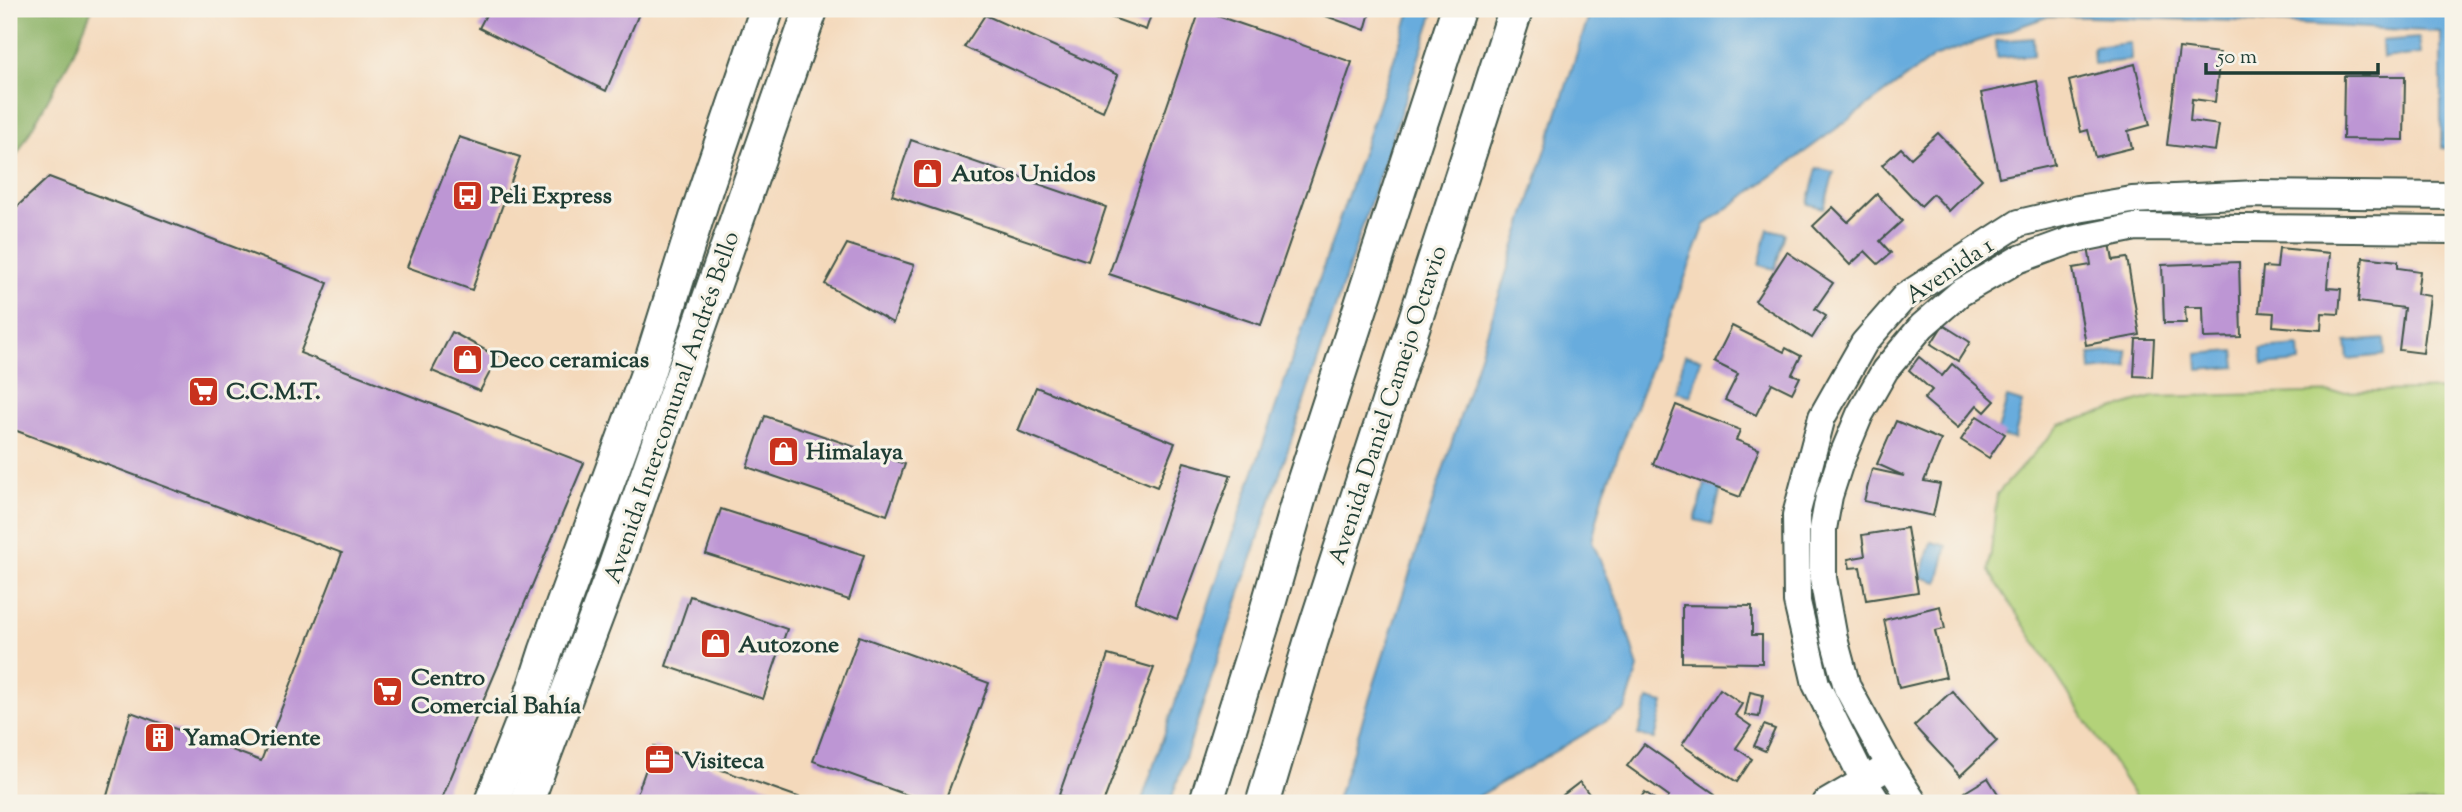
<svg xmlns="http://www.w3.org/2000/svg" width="2462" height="812" viewBox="0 0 2462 812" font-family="'Sorts Mill Goudy',serif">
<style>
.green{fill:#b3d279;stroke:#698856;stroke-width:2}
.forest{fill:#8eb469;stroke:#56784e;stroke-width:2}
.water{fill:#67acdd;stroke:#437488;stroke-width:2}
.building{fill:#bd96d4}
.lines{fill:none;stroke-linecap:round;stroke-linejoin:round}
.minor-casing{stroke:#3f5448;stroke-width:30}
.major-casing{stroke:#3f5448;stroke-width:37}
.minor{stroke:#fff;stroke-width:26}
.major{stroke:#fff;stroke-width:33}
.labels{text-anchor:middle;stroke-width:6;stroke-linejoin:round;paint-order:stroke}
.poi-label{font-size:24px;font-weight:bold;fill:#1f3d34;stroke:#f7f3e8;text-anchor:start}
.street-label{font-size:24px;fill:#1f3d34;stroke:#f7f3e8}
</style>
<rect width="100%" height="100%" fill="#f7f3e8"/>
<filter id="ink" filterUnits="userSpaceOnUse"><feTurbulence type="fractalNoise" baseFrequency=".0143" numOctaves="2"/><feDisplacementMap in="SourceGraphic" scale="14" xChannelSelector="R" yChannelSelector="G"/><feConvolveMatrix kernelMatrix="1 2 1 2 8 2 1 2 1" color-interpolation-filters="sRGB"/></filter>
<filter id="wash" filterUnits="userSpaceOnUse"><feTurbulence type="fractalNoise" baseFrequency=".00686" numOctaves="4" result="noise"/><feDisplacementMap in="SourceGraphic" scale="28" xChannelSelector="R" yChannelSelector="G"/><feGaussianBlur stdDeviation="1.57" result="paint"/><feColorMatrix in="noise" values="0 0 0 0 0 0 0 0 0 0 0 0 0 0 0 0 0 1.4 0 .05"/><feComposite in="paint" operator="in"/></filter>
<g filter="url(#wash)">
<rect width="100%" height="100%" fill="#f4d9bb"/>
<path class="green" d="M2453,389v414h-314l-150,-232 8,-77 63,-69 93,-28z"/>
<path class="forest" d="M9,9h83l-20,47 -63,113z"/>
<g class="water">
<path d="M1411,9h24l-265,794h-29z"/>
<path d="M1591,9h862v140l-12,-1v-116l-201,-11 -191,-5 -115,41 -229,168 -101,267 -12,49 28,65 18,62 -13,42 -149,88 -4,5h-136z"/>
<path d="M2033,38l1,17 -37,3 -1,-17z"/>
<path d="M2419,38l2,16 -38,4 -1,-17z"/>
<path d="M2130,43l1,17 -37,4 -1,-17z"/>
<path d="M1817,168l17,4 -10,36 -16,-4z"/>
<path d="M1768,229l17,4 -10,36 -16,-4z"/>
<path d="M2384,339l1,16 -37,4 -2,-17z"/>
<path d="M2299,346l1,16 -37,3 -2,-16z"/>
<path d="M2127,350l1,17 -37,4 -1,-17z"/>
<path d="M2234,351l2,16 -38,3 -1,-16z"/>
<path d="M1685,355l16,4 -10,37 -16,-4z"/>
<path d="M2007,398l16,5 -9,36 -17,-4z"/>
<path d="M1705,484l16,4 -9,36 -17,-4z"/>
<path d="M1931,542l16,4 -9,36 -17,-5z"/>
<path d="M1648,699l16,4 -9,36 -17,-4z"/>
</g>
<g id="blocks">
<g class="building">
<path d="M489,9h152l-35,82 -127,-63z"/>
<path d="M1088,9h65l-7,21z"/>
<path d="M1306,9h65l-6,21z"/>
<path d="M1200,10l152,52 -91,263 -152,-51z"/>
<path d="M985,15l133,60 -15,36 -139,-64z"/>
<path d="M2179,48l41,5 -5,49 -23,-3 -2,22 29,4 -4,26 -48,-6z"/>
<path d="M2135,64l15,61 -22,6 4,17 -37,9 -7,-27 -7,2 -12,-51z"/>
<path d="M2344,76h61l-1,64 -61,-1z"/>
<path d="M2037,81l17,84 -55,12 -18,-84z"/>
<path d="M1938,133l44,46 -33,32 -16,-17 -12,12 -39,-41 19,-17 10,10z"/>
<path d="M459,137l61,20 -48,133 -65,-23z"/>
<path d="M911,140l195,67 -18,54 -196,-66z"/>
<path d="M49,177l279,106 -28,70 284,110 -144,340h-74l-15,-6 -3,6h-243l26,-91 130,49 81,-208 -333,-125v-214z"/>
<path d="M1877,194l25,27 -22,20 11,12 -13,11 -13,-13 -15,14 -37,-39 20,-19 15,15z"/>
<path d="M2110,243l3,17 14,-2 13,77 -54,10 -13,-77 18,-3 -3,-18z"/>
<path d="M847,244l67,21 -21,58 -68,-39z"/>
<path d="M2279,248l51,5 -3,35 14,1 -2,25 -17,-1 -1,17 -48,-4 1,-13 -15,-1 4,-45 14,1z"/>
<path d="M1787,252l46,31 -18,26 11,7 -14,22 -57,-37z"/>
<path d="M2363,257l35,4v7l22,3 -3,23 13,2 -7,57 -24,-3 5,-42 -46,-6z"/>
<path d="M2239,262l2,75 -37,1 -1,-31h-18l1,16h-22l-2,-58z"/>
<path d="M2451,293h2v36h-5z"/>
<path d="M1943,325l27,17 -12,19 -27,-17z"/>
<path d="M1732,326l52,26 2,-4 15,8 -9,18 8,3 -8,16 -20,-10 -16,32 -31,-15 13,-26 -24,-12z"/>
<path d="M452,332l46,25 -18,34 -48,-20z"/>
<path d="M2136,339h18l-2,38 -18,-1z"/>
<path d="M1919,357l23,19 10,-12 43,37 -10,11 -8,-7 -19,23 -34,-29 8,-9 -23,-20z"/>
<path d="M1036,387l139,56 -18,44 -139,-56z"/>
<path d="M1676,405l64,25 -4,10 23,9 -19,48 -87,-33z"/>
<path d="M765,416l140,48 -18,51 -140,-48z"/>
<path d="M1977,416l28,18 -16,24 -28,-18z"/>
<path d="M1896,421l45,19 -17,41 16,3 -7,32 -69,-15 8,-32 32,7 -27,-12z"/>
<path d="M1184,462l47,13 -54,144 -42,-17z"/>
<path d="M721,509l143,46 -15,45 -143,-46z"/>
<path d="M1907,528l11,64 -52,8 -6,-33 -10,1 -2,-9 17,-3 -3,-21z"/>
<path d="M690,596l97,33 -24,70 -97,-33z"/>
<path d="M1682,605l70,1v29h10v28l-80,-1z"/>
<path d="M1940,606l5,23 -10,2 11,46 -47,11 -15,-68z"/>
<path d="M859,636l130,47 -45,120h-15l-116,-42z"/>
<path d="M1108,655l46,13 -51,135h-24l-20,-8z"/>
<path d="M1720,689l22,15 -7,11 16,11 -15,22 16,11 -15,23 -55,-37z"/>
<path d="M1952,691l45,50 -37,35 -46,-50z"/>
<path d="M1750,692l13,3 -4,22 -14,-2z"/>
<path d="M1764,725l11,4 -10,22 -11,-5z"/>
<path d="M1644,744l71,50 -6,9h-45l5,-7 -42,-30z"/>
<path d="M654,746l161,57h-181z"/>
<path d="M1988,778l16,25h-32l-7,-11z"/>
<path d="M1580,782l16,21h-27l-6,-8z"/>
<path d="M1645,792l15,11h-23z"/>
</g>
</g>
</g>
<g filter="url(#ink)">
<use href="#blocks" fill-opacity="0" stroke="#3f5448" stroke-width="2"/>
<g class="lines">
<defs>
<g id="minor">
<path d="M1826,803l53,-31"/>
<path d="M1878,803l-13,-20 -49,-99 -19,-82 -1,-87 26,-98 42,-74 40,-46 115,-74 59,-14 54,-9 125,-6 196,2"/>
<path d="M1914,803l-24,-37 -43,-79 -13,-48 -11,-61v-49l6,-33 11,-34 20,-48 25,-44 37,-44 38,-33 57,-33 55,-20 64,-13 317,3"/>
</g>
<g id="major">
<path d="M491,803l33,-84 22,-68 101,-276 58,-184 62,-182"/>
<path d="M526,803l89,-236 196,-558"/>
<path d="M1206,803l60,-190 37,-129 155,-475"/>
<path d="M1263,803l48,-162 205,-632"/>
</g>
</defs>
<use href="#minor" class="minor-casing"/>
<use href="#major" class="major-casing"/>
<use href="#minor" class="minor"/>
<use href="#major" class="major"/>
</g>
</g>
<defs>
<symbol id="shop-square" viewBox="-11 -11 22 22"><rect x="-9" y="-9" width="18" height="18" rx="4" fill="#c8321e" stroke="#f7f3e8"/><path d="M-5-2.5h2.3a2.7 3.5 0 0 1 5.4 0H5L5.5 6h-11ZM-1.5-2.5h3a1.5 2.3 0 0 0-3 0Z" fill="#fff"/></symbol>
<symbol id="bus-square" viewBox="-11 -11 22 22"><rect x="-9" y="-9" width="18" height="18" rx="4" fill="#c8321e" stroke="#f7f3e8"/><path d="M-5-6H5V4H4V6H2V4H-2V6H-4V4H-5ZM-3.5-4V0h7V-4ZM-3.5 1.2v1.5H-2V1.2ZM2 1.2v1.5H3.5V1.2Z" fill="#fff"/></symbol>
<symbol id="supermarket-square" viewBox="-11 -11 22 22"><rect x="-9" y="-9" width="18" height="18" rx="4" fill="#c8321e" stroke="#f7f3e8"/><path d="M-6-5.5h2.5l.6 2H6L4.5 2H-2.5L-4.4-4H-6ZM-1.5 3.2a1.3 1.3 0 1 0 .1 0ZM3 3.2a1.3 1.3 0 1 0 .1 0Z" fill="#fff"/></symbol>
<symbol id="building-square" viewBox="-11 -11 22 22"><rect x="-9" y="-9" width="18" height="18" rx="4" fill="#c8321e" stroke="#f7f3e8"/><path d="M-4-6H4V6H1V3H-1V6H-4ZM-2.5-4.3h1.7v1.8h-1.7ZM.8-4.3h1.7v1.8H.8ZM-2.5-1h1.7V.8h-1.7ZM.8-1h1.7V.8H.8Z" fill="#fff"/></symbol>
<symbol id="office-square" viewBox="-11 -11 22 22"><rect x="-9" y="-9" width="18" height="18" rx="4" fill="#c8321e" stroke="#f7f3e8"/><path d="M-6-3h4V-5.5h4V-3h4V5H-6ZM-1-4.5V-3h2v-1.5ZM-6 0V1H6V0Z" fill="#fff"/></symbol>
</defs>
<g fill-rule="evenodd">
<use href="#shop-square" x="910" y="156" width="35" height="35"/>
<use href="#bus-square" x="450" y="178" width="35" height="35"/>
<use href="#shop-square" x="450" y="342" width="35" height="35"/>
<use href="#supermarket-square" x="186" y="374" width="35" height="35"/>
<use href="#shop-square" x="766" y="434" width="35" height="35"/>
<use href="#shop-square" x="698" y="626" width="35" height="35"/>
<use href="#supermarket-square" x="370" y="674" width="35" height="35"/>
<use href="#building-square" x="142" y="720" width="35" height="35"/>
<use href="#office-square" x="642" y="742" width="35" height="35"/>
</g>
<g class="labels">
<g class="poi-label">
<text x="951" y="181">Autos Unidos</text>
<text x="490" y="203">Peli Express</text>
<text x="490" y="367">Deco ceramicas</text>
<text x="226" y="399">C.C.M.T.</text>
<text x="806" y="459">Himalaya</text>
<text x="738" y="652">Autozone</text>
<text x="411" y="685">Centro<tspan x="411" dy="28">Comercial Bahía</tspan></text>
<text x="183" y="745">YamaOriente</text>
<text x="682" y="768">Visiteca</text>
</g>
<g class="street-label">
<text transform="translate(1949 270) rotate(-34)" y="8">Avenida 1</text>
<text transform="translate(1387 405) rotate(-72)" y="8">Avenida Daniel Camejo Octavio</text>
<text transform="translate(671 407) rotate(-71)" y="8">Avenida Intercomunal Andrés Bello</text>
</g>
</g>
<rect width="2462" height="812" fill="none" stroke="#f7f3e8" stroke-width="35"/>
<path d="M2206 63v10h172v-10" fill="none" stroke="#1f3d34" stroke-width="3.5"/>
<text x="2217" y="63" font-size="21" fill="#1f3d34" stroke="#f7f3e8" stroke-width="5" paint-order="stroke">50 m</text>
</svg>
